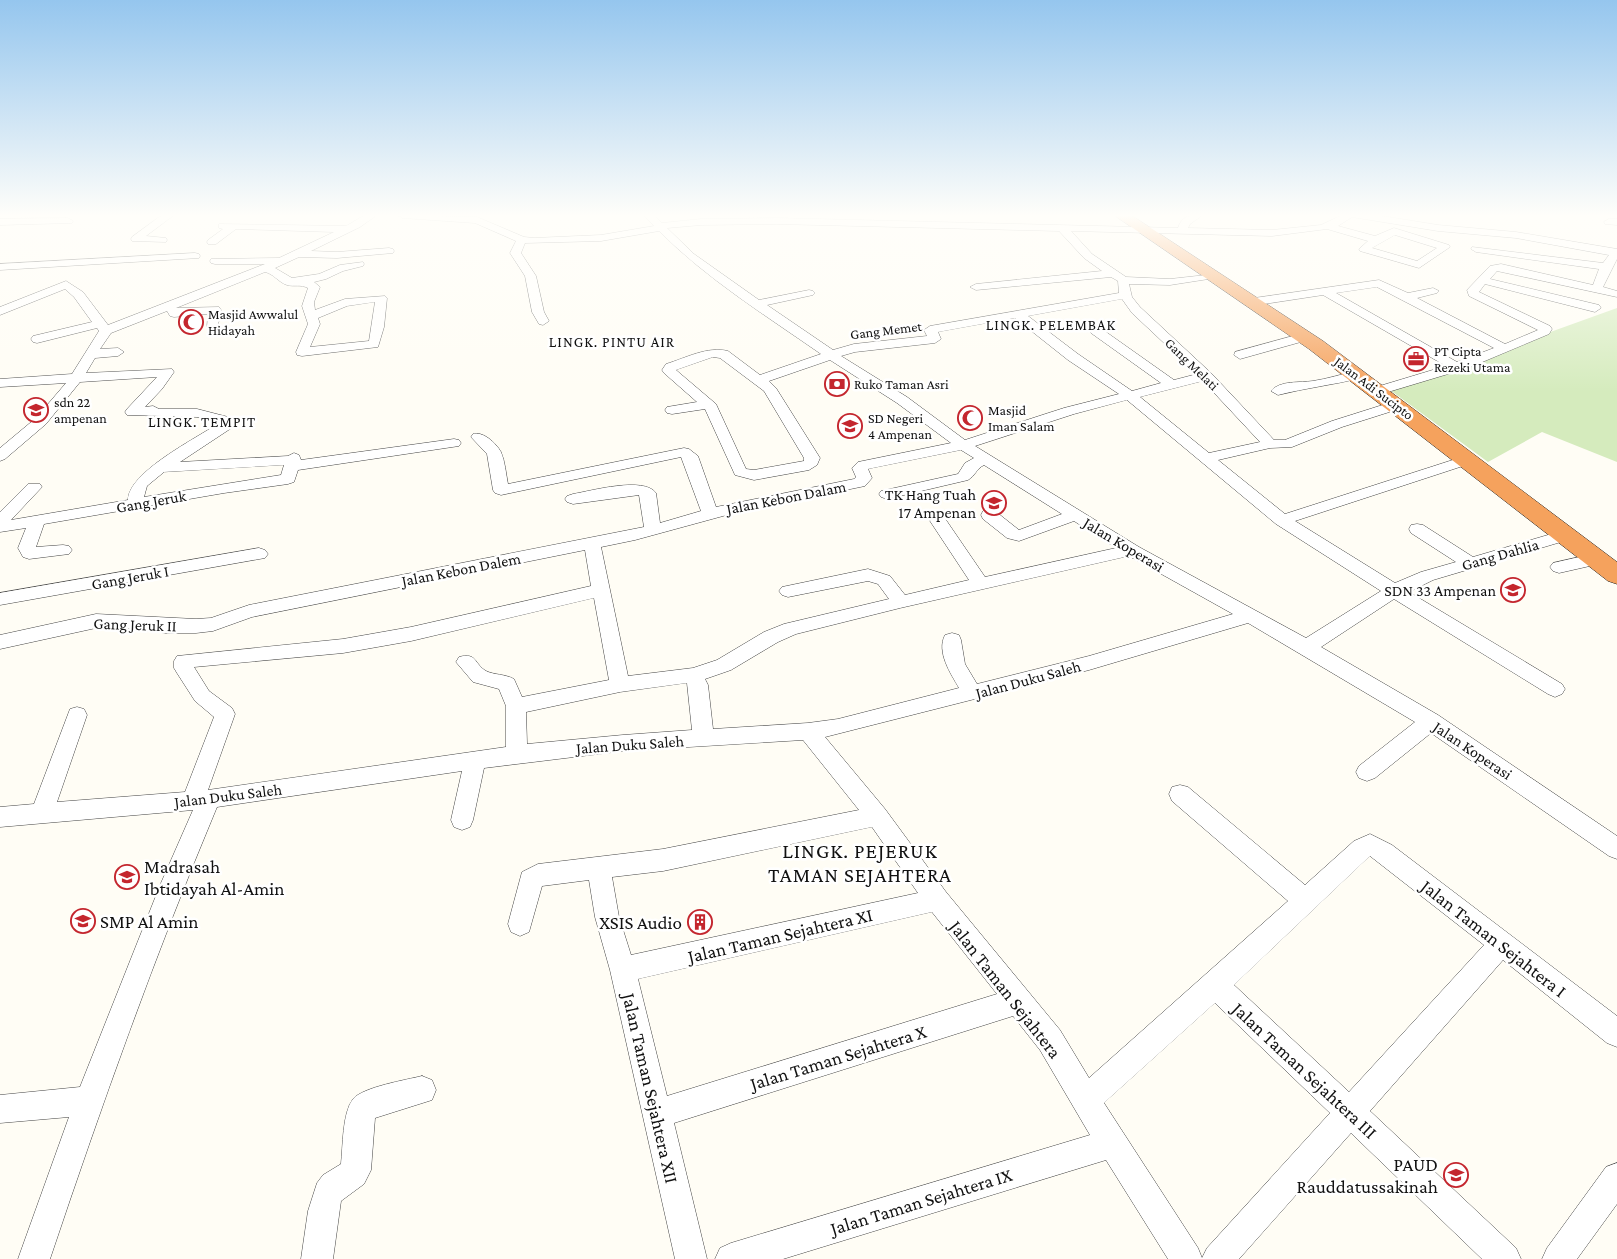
<svg xmlns="http://www.w3.org/2000/svg" width="1617" height="1259" viewBox="0 0 1617 1259" font-family="'Crimson Pro',serif">
<style>
.green{fill:#d5ebbd}
.lines{fill:none;stroke-linecap:round;stroke-linejoin:round}
.minor-casing{stroke:#444;stroke-width:1}
.highway-casing{stroke:#222;stroke-width:1}
.minor{fill:#fff;fill-rule:evenodd}
.highway{fill:#f5a25d;fill-rule:evenodd}
.labels{text-anchor:middle;stroke-width:5;stroke-linejoin:round;paint-order:stroke}
.far-poi-label{font-size:14px;fill:#111;stroke:#fff;text-anchor:start}
.far-street-label{font-size:14px;fill:#111;stroke:#fff}
.far-neighbourhood-label{font-size:15px;letter-spacing:1px;fill:#111;stroke:#fff}
.poi-label{font-size:16px;fill:#111;stroke:#fff;text-anchor:end}
.street-label{font-size:16px;fill:#111;stroke:#fff}
.near-poi-label{font-size:19px;fill:#111;stroke:#fff;text-anchor:start}
.near-street-label{font-size:19px;fill:#111;stroke:#fff}
.near-neighbourhood-label{font-size:21px;letter-spacing:1px;fill:#111;stroke:#fff}
</style>
<rect width="100%" height="100%" fill="#fffdf5"/>
<path class="green" d="M1617,308v154l-75,-30 -54,30 -98,-72z"/>
<g class="lines">
<defs>
<g id="minor">
<path d="M162,215h12l-28,21 20,2 1,2 -1,2 -34,-1 -1,-2 1,-2z"/>
<path d="M365,215h12l-17,12 -49,24 26,1 52,-4 4,1 1,2 -1,2 -56,5 -38,-1 -24,11 17,10 27,-4 21,-9 23,-3 1,2 -1,2 -20,5 -17,8 -12,3 6,5 -6,15 1,8 30,-11 40,-3 2,2 -3,29 -6,20 -76,9 -5,-1 -1,-3 12,-28 -6,-18 6,-18c-8,-4 -13,-1 -21,-3 -9,-3 -13,-11 -22,-13l-89,36 43,-1 2,3 -4,20 -4,1 -6,-4 1,-13 -34,3 -4,-1 -3,-5 -56,22 -11,16 18,-1 6,4 -6,4 -23,2 -9,15 86,-4 2,3 -12,17 -17,18 8,-1 6,3h38l39,10 2,3 -2,3 -56,37 108,-6 6,-3 5,2 2,5 153,-21 5,1 2,3 -2,3 -161,24 -4,12 -6,2 -64,9 -180,31 -8,23 27,-2 6,1 3,4 -3,4 -40,5 -6,-2 -5,-9 8,-20 -26,4v-20l28,-28h12l2,3 -31,33 117,-20c0,-28 69,-62 91,-77l-22,-6 -70,-2 -2,-3 2,-3 30,-32 -77,5 -34,42 -41,35 -5,2v-13l36,-30 30,-35 -66,4v-8l72,-5 27,-43 -2,-3 -60,15 -4,-1 -2,-3 2,-3 59,-14 -18,-25 -9,-8 -65,26v-8l66,-26 17,11 25,33 157,-61h-50l-4,-1 -1,-2 1,-2 68,-1 55,-26 -98,-3 -20,15h-8l-1,-2 1,-2 15,-11 -4,-1v-4l127,2zM375,302l-6,39 -59,6 10,-23 -2,-6 29,-12zM284,465l-3,10 -137,22 3,-11 17,-14z"/>
<path d="M398,215l79,2 47,20 10,1 67,-3 53,-9 -11,-11h11l8,8 39,-4 76,-1 401,10c4,-13 13,-13 25,-13l-13,9 -2,4 84,2 49,-5 21,-10h34l62,10 78,7 101,17v10l-14,28 14,4v6l-120,-26 -7,8 109,26 2,3 -6,4 -110,-28 -6,8 71,34 2,3 -3,5 -81,34 -90,27 -7,-4 2,-3 73,-22 -123,-71 -72,11 -4,-1 -2,-3 2,-3 132,-19 29,13 25,-5 6,3 -2,2 -20,5 88,46 33,-14 -69,-34 -2,-6 23,-24 11,-2 92,21 6,-16 -123,-17 -5,-3 1,-2 131,16 6,-8 -93,-17 -78,-7 -86,-14 -14,9 37,10 19,-8 55,17 1,2 -31,21 -59,-17 -1,-2 9,-8 -41,-12 -55,7 -201,-5 21,23 34,23 44,2 45,-5 2,2 -2,2 -45,7 -41,-1 3,13 8,10 71,66 63,67h11l47,-19 60,-19h10l2,3 -2,3 -60,19 -50,20 -22,1 -52,12 67,54 177,-57h10l3,3 -3,3 -177,58 100,62 26,-11 35,-10 -45,-29 -2,-4 2,-4 6,-1 6,1 50,32 92,-27 6,1 2,4 -2,4 -138,41 -24,12 153,92 3,5 -3,5 -7,3 -7,-3 -154,-95 -73,48 117,68 179,121v23l-8,-3 -178,-123 -56,45 -8,3 -8,-3 -3,-6 3,-6 56,-44 -167,-99 -159,47 -264,67 60,72 61,83 114,138 29,48 199,-177 -116,-100 -3,-7 3,-7 8,-2 8,2 117,98 49,-44 16,-7 22,11 225,171v31l-10,-4 -104,-83 -133,151 146,137 5,11h-39l-131,-126 -112,126h-71l-62,-99 -323,99h-68l5,-11 11,-5 359,-108 -50,-85 -27,-34 -339,107 33,136h-32l-65,-289 -15,-53 -6,-37 -47,6 -13,46 -9,4 -9,-4 -3,-8 14,-52 16,-8 125,-15 196,-39 -56,-70 -180,11 -139,17 -11,52 -3,7 -8,3 -8,-3 -3,-7 11,-49 -245,36c-62,148 -116,300 -167,452h-32l51,-142 -69,6v-28l80,-8 81,-204 32,-73 -193,17v-20l34,-3 36,-95 7,-2 7,2 3,6 -30,87 128,-10 29,-75 -19,-16 -18,-28 -3,-5v-7l3,-5 166,-17 68,-12 180,-41 -6,-36 -333,67 -39,14 -17,2h-30l-60,-7 -10,2 -96,21v-14l96,-21 100,5 15,-1 38,-13 395,-78 -5,-32 -66,9 -6,-2 -2,-3 2,-3 6,-2c18,-3 71,-18 83,-1l4,30 41,-12 -20,-54 -180,38 -6,-2 -2,-3 -6,-36 -16,-17 2,-3c10,-3 23,9 28,18 4,9 5,22 7,32l176,-36 5,1 9,7 18,51 138,-28 2,-2 -4,-9 6,-6 93,-19 -54,-40 -67,-43 -61,21 7,7 44,70 -3,7 -8,5 -55,10 -19,-5 -30,-66 -33,5 -5,-1 -2,-3 2,-3 30,-5 -33,-29 -2,-3 4,-6c20,-6 41,-18 62,-13l32,24 61,-21c-56,-39 -114,-75 -162,-123l-58,10 -76,2 -4,10 15,23 8,36 5,9 -6,4 -4,-1 -7,-12 -7,-36 -15,-23 6,-12 -41,-18 -72,-5zM777,224l282,7 25,27 18,13 -126,13 -6,3 6,3 135,-13 7,4 1,12 -189,33 -6,4 3,6 -73,8 -21,6 -66,-45 46,-10 2,-2 -2,-2 -4,-1 -50,10 -65,-46 -27,-26 34,-3zM1395,235l42,13 -20,13 -45,-13zM1377,287l117,61 -37,14 -121,-69zM1122,299l10,14 65,61 -23,6 -75,-53h-8l-2,3 2,3 70,50 -29,8 -54,-37 -50,-38zM1015,318l53,42 51,34 -55,14 -99,32 -58,-43 -66,-41 14,-4 80,-9 6,-4 -3,-7zM713,357l7,1 44,33 40,67v3l-50,9 -8,-1 -30,-65 -40,-34zM1203,381l57,61 -51,11 -69,-56zM1127,400l149,124 105,67 -75,47 -167,-91 -164,-101 99,-32zM961,450l13,8 -9,5 -7,11 -77,17 -2,3 2,3 6,2 81,-19c8,-5 8,-11 16,-15l78,49 -43,16 -24,-19h-12l-2,4 2,4 24,19 12,3 55,-20 42,27 -131,29 -41,-60h-12l-2,4 39,59 -64,15 -15,-19 -22,-7 -86,18 -3,4 3,4 6,2 80,-16 10,3 11,15 -105,25 -20,8 -47,28 -24,8 -65,8 -27,-129 34,-7 99,-27 131,-27 7,-8 -4,-9zM1129,556l104,58 -144,42 -112,28 -12,-20 -4,-24 -2,-5 -7,-2 -7,2c-9,17 6,39 14,53l-121,31 -30,4 -95,6 -5,-44 -3,-6 26,-9 47,-28 18,-8 104,-26zM594,598l15,82 -87,17 -8,-18c-9,-5 -20,-4 -28,-8 -12,-7 -9,-19 -27,-14l-3,5 17,20 26,7 7,17v41l-298,43 27,-76 -3,-6 -23,-17 -15,-24 149,-14 68,-12zM687,683l5,47 -69,5 -96,9 -1,-32 94,-20zM872,827l46,66 -287,62 -12,-38 -7,-40 51,-6zM1370,856l114,89 -135,147 -115,-107zM932,912l65,82 -330,102 -29,-117zM1215,1003l115,110 -123,135 -5,10 -4,-10 -94,-145z"/>
<path d="M68,218l5,3 -1,2 -72,2v-6z"/>
<path d="M1609,219h8v6l-12,-1 -1,-2z"/>
<path d="M195,253l4,1 1,2 -1,2 -199,12v-6z"/>
<path d="M1304,333l4,1 2,3 -2,3 -68,19 -6,-4 1,-3z"/>
<path d="M1356,371l7,4 -2,3c-28,7 -56,10 -83,17l-7,-4c9,-11 29,-8 42,-10 14,-2 29,-7 43,-10z"/>
<path d="M259,548l6,2 3,4 -3,4 -265,47v-12z"/>
<path d="M1597,553l6,2 3,4 -3,4 -44,10 -6,-2 -3,-4 3,-4z"/>
<path d="M422,1076l10,4 4,10 -4,10 -57,18 -4,52 -7,14 -23,17 -8,58h-32l7,-48 9,-28 6,-8 18,-11c2,-17 1,-51 12,-65 10,-12 53,-19 69,-23z"/>
<path d="M1617,1163v41l-40,55h-35l5,-11 59,-81z"/>
</g>
<path id="highway" d="M1114,215h17l192,126 294,221v22l-9,-3 -299,-232z"/>
</defs>
<use href="#minor" class="minor-casing"/>
<use href="#highway" class="highway-casing"/>
<use href="#minor" class="minor"/>
<use href="#highway" class="highway"/>
</g>
<linearGradient id="sky" x2="0" y2="1"><stop stop-color="#95c6ee"/><stop offset="0.55" stop-color="#fffefa"/><stop offset="1" stop-color="#fffefa" stop-opacity="0"/></linearGradient>
<rect width="1617" height="392" fill="url(#sky)"/>
<defs>
<symbol id="mosque-ring" viewBox="-11 -11 22 22"><circle r="9.5" fill="#fff" stroke="#c4262e" stroke-width="1.5"/><path d="M3.5-4.9A6 6 0 1 0 3.5 4.9A5 5 0 1 1 3.5-4.9Z" fill="#c4262e"/></symbol>
<symbol id="office-ring" viewBox="-11 -11 22 22"><circle r="9.5" fill="#fff" stroke="#c4262e" stroke-width="1.5"/><path d="M-6-3h4V-5.5h4V-3h4V5H-6ZM-1-4.5V-3h2v-1.5ZM-6 0V1H6V0Z" fill="#c4262e"/></symbol>
<symbol id="bank-ring" viewBox="-11 -11 22 22"><circle r="9.5" fill="#fff" stroke="#c4262e" stroke-width="1.5"/><path d="M-6-4H6V4H-6ZM0-2.3a2.3 2.3 0 1 0 0 4.6a2.3 2.3 0 1 0 0-4.6Z" fill="#c4262e"/></symbol>
<symbol id="school-ring" viewBox="-11 -11 22 22"><circle r="9.5" fill="#fff" stroke="#c4262e" stroke-width="1.5"/><path d="M0-5L7-2L0 1L-7-2ZM-4 1L0 2.5L4 1V4Q0 6-4 4Z" fill="#c4262e"/></symbol>
<symbol id="building-ring" viewBox="-11 -11 22 22"><circle r="9.5" fill="#fff" stroke="#c4262e" stroke-width="1.5"/><path d="M-4-6H4V6H1V3H-1V6H-4ZM-2.5-4.3h1.7v1.8h-1.7ZM.8-4.3h1.7v1.8H.8ZM-2.5-1h1.7V.8h-1.7ZM.8-1h1.7V.8H.8Z" fill="#c4262e"/></symbol>
</defs>
<g fill-rule="evenodd">
<use href="#mosque-ring" x="177" y="308" width="28" height="28"/>
<use href="#office-ring" x="1402" y="345" width="28" height="28"/>
<use href="#bank-ring" x="823" y="370" width="28" height="28"/>
<use href="#school-ring" x="22" y="396" width="28" height="28"/>
<use href="#mosque-ring" x="956" y="404" width="28" height="28"/>
<use href="#school-ring" x="836" y="412" width="28" height="28"/>
<use href="#school-ring" x="980" y="489" width="28" height="28"/>
<use href="#school-ring" x="1499" y="576" width="28" height="28"/>
<use href="#school-ring" x="113" y="863" width="28" height="28"/>
<use href="#school-ring" x="69" y="907" width="28" height="28"/>
<use href="#building-ring" x="686" y="908" width="28" height="28"/>
<use href="#school-ring" x="1442" y="1161" width="28" height="28"/>
</g>
<g class="labels">
<g class="far-poi-label">
<text x="208" y="319">Masjid Awwalul<tspan x="208" dy="16">Hidayah</tspan></text>
<text x="1434" y="356">PT Cipta<tspan x="1434" dy="16">Rezeki Utama</tspan></text>
<text x="854" y="389">Ruko Taman Asri</text>
<text x="54" y="407">sdn 22<tspan x="54" dy="16">ampenan</tspan></text>
<text x="988" y="415">Masjid<tspan x="988" dy="16">Iman Salam</tspan></text>
<text x="868" y="423">SD Negeri<tspan x="868" dy="16">4 Ampenan</tspan></text>
</g>
<g class="far-street-label">
<text transform="translate(886 330) rotate(-7)" y="5">Gang Memet</text>
<text transform="translate(1192 364) rotate(44)" y="5">Gang Melati</text>
<text transform="translate(1374 388) rotate(37)" y="5">Jalan Adi Sucipto</text>
</g>
<g class="far-neighbourhood-label">
<text x="1051" y="330">LINGK. PELEMBAK</text>
<text x="612" y="347">LINGK. PINTU AIR</text>
<text x="202" y="427">LINGK. TEMPIT</text>
</g>
<g class="poi-label">
<text x="976" y="500">TK Hang Tuah<tspan x="976" dy="18">17 Ampenan</tspan></text>
<text x="1496" y="596">SDN 33 Ampenan</text>
</g>
<g class="street-label">
<text transform="translate(786 497) rotate(-11)" y="6">Jalan Kebon Dalam</text>
<text transform="translate(151 501) rotate(-10)" y="6">Gang Jeruk</text>
<text transform="translate(1124 544) rotate(31)" y="6">Jalan Koperasi</text>
<text transform="translate(1500 554) rotate(-16)" y="6">Gang Dahlia</text>
<text transform="translate(461 569) rotate(-11)" y="6">Jalan Kebon Dalem</text>
<text transform="translate(130 577) rotate(-10)" y="6">Gang Jeruk I</text>
<text transform="translate(135 624) rotate(2)" y="6">Gang Jeruk II</text>
<text transform="translate(1028 679) rotate(-15)" y="6">Jalan Duku Saleh</text>
<text transform="translate(630 744) rotate(-4)" y="6">Jalan Duku Saleh</text>
<text transform="translate(1473 750) rotate(34)" y="6">Jalan Koperasi</text>
<text transform="translate(228 795) rotate(-7)" y="6">Jalan Duku Saleh</text>
</g>
<g class="near-poi-label">
<text x="144" y="873">Madrasah<tspan x="144" dy="22">Ibtidayah Al-Amin</tspan></text>
<text x="100" y="928">SMP Al Amin</text>
<text x="682" y="929" text-anchor="end">XSIS Audio</text>
<text x="1438" y="1171" text-anchor="end">PAUD<tspan x="1438" dy="22">Rauddatussakinah</tspan></text>
</g>
<g class="near-street-label">
<text transform="translate(780 935) rotate(-13)" y="7">Jalan Taman Sejahtera XI</text>
<text transform="translate(1494 938) rotate(38)" y="7">Jalan Taman Sejahtera I</text>
<text transform="translate(1006 989) rotate(52)" y="7">Jalan Taman Sejahtera</text>
<text transform="translate(838 1057) rotate(-17)" y="7">Jalan Taman Sejahtera X</text>
<text transform="translate(1305 1070) rotate(43)" y="7">Jalan Taman Sejahtera III</text>
<text transform="translate(651 1088) rotate(77)" y="7">Jalan Taman Sejahtera XII</text>
<text transform="translate(921 1201) rotate(-17)" y="7">Jalan Taman Sejahtera IX</text>
</g>
<g class="near-neighbourhood-label">
<text x="860" y="858">LINGK. PEJERUK<tspan x="860" dy="24">TAMAN SEJAHTERA</tspan></text>
</g>
</g>
</svg>
